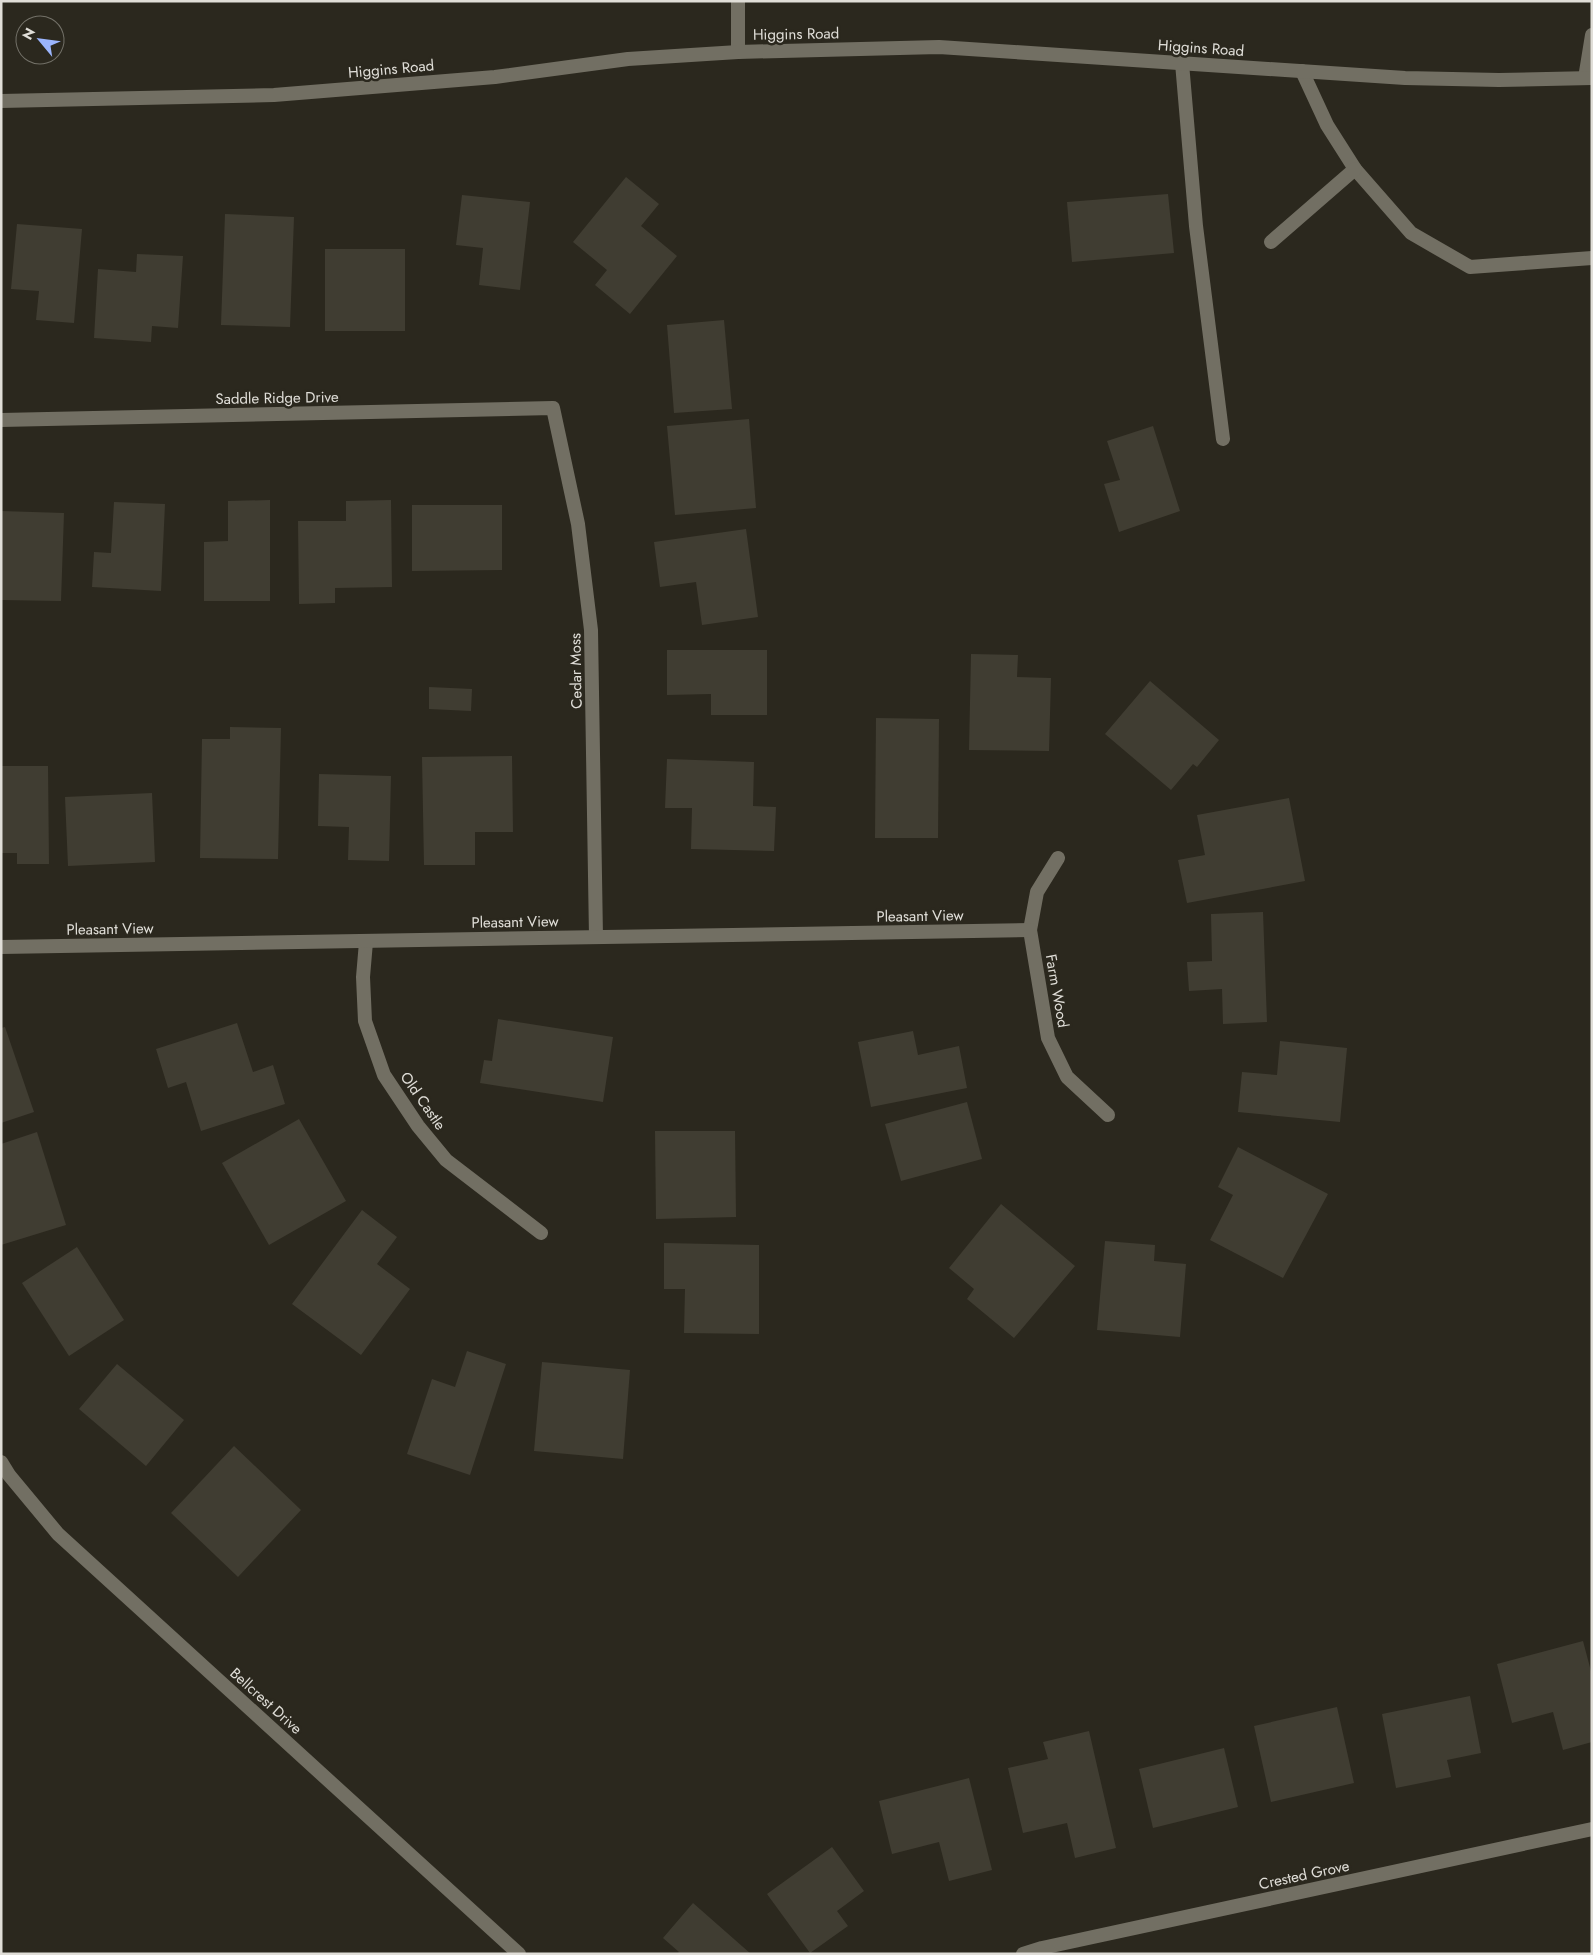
<svg xmlns="http://www.w3.org/2000/svg" width="1593" height="1955" viewBox="0 0 1593 1955" font-family="Jost,sans-serif">
<style>
.building{fill:#403d32}
.lines{fill:none;stroke-linecap:round;stroke-linejoin:round}
.service{stroke:#726f63;stroke-width:14}
.minor{stroke:#726f63;stroke-width:14}
.tertiary{stroke:#726f63;stroke-width:14}
.labels{text-anchor:middle;stroke-width:5;stroke-linejoin:round;paint-order:stroke}
.street-label{font-size:15px;fill:#e0ded8;stroke:#2b281e}
</style>
<rect width="100%" height="100%" fill="#2b281e"/>
<g class="building">
<path d="M626,177l33,27 -18,22 36,30 -47,58 -35,-29 12,-15 -34,-28z"/>
<path d="M1168,194l6,59 -102,9 -5,-60z"/>
<path d="M462,195l68,7 -10,88 -41,-5 4,-37 -27,-3z"/>
<path d="M225,214l69,3 -4,110 -69,-2z"/>
<path d="M17,224l65,5 -8,94 -38,-3 3,-29 -28,-2z"/>
<rect x="325" y="249" width="80" height="82"/>
<path d="M137,254l46,2 -5,72 -26,-2 -1,16 -57,-4 4,-69 38,3z"/>
<path d="M724,320l8,89 -58,4 -7,-88z"/>
<path d="M749,419l7,89 -81,7 -8,-89z"/>
<path d="M1153,426l27,85 -61,21 -15,-48 16,-4 -13,-39z"/>
<path d="M270,500v101h-66v-59l24,-1v-40z"/>
<path d="M391,500l1,87 -57,1v15l-36,1 -1,-83h48v-20z"/>
<path d="M114,502l51,2 -4,87 -69,-4 2,-35 17,1z"/>
<path d="M412,505h90v65l-90,1z"/>
<path d="M1,511l63,2 -3,88 -60,-1z"/>
<path d="M746,529l12,88 -56,8 -6,-43 -36,5 -6,-45z"/>
<path d="M667,650h100v65h-56v-21l-44,1z"/>
<path d="M971,654l47,1 -1,22 34,1 -2,73 -80,-1z"/>
<path d="M1150,681l69,59 -22,27 -4,-3 -22,26 -66,-56z"/>
<path d="M429,687l43,2 -1,22 -42,-2z"/>
<path d="M876,718l63,1 -1,119h-63z"/>
<path d="M230,727l51,1 -3,131 -78,-1 2,-119h28z"/>
<path d="M512,756l1,76h-38v33h-51l-2,-108z"/>
<path d="M667,759l87,3 -1,44 23,1 -2,44 -83,-2 1,-41h-27z"/>
<path d="M1,766h47l1,98h-32v-11h-16z"/>
<path d="M319,774l72,2 -2,85 -41,-1 1,-33 -31,-1z"/>
<path d="M152,793l3,69 -87,4 -3,-69z"/>
<path d="M1289,798l16,83 -118,22 -9,-43 27,-5 -8,-40z"/>
<path d="M1263,912l4,110 -44,2 -1,-35 -33,2 -2,-29 25,-1 -1,-47z"/>
<path d="M498,1019l115,18 -10,65 -123,-19 4,-23 8,1z"/>
<path d="M237,1023l16,49 20,-7 12,39 -84,27 -15,-49 -18,6 -12,-39z"/>
<path d="M5,1027l29,85 -33,11v-95z"/>
<path d="M913,1031l5,24 41,-9 8,42 -96,19 -13,-65z"/>
<path d="M1280,1041l67,7 -7,74 -102,-10 4,-40 35,3z"/>
<path d="M967,1102l15,57 -81,22 -16,-57z"/>
<path d="M299,1119l47,82 -77,44 -47,-82z"/>
<path d="M655,1131h80l1,86 -80,2z"/>
<path d="M37,1132l29,93 -65,20v-101z"/>
<path d="M1238,1147l90,47 -45,84 -73,-38 23,-45 -15,-8z"/>
<path d="M1001,1204l74,62 -61,72 -47,-39 7,-10 -25,-21z"/>
<path d="M362,1210l35,27 -20,27 33,25 -49,66 -69,-51z"/>
<path d="M1105,1241l50,4 -1,16 32,3 -6,73 -83,-7z"/>
<path d="M664,1243l95,2v89l-75,-1 1,-44h-21z"/>
<path d="M77,1247l47,73 -55,36 -47,-73z"/>
<path d="M467,1351l39,13 -36,111 -63,-21 25,-75 23,8z"/>
<path d="M542,1362l88,8 -7,89 -89,-8z"/>
<path d="M117,1364l67,56 -38,46 -67,-57z"/>
<path d="M234,1446l67,64 -63,67 -67,-64z"/>
<path d="M1583,1641l9,34v67l-29,8 -10,-38 -41,11 -15,-59z"/>
<path d="M1470,1696l11,57 -34,7 4,17 -55,11 -14,-74z"/>
<path d="M1337,1707l17,76 -83,19 -17,-76z"/>
<path d="M1089,1731l27,117 -41,10 -8,-35 -44,10 -15,-65 40,-9 -5,-17z"/>
<path d="M1224,1748l14,59 -85,21 -14,-59z"/>
<path d="M969,1778l23,92 -43,11 -10,-39 -47,12 -13,-53z"/>
<path d="M832,1847l32,44 -27,20 11,15 -38,27 -43,-59z"/>
<path d="M693,1903l58,51h-74l2,-2 -16,-14z"/>
</g>
<g class="lines">
<g class="service">
<path d="M1182,63l14,163 27,213"/>
<path d="M1302,71l25,54 28,44 56,64 59,34 122,-9"/>
<path d="M1271,242l84,-73"/>
</g>
<g class="minor">
<path d="M738,52v-51"/>
<path d="M1585,78l7,-43"/>
<path d="M1,420l552,-12 25,116 13,106 5,307"/>
<path d="M1058,858l-21,34 -7,38 18,108 19,39 41,38"/>
<path d="M366,942l-3,35 2,44 19,54 34,51 28,34 95,73"/>
<path d="M1,947l1029,-17"/>
<path d="M1023,1954l19,-6 550,-119"/>
</g>
<g class="tertiary">
<path d="M1,101l273,-6 221,-18 133,-18 110,-7 201,-5 466,31 94,2 93,-2"/>
<path d="M1,1462l8,13 49,59 461,420"/>
</g>
</g>
<g class="labels">
<g class="street-label">
<text transform="translate(796 34) rotate(-1)" y="5">Higgins Road</text>
<text transform="translate(1201 48) rotate(4)" y="5">Higgins Road</text>
<text transform="translate(391 69) rotate(-5)" y="5">Higgins Road</text>
<text transform="translate(277 398) rotate(-1)" y="5">Saddle Ridge Drive</text>
<text transform="translate(576 671) rotate(-91)" y="5">Cedar Moss</text>
<text transform="translate(920 916) rotate(-1)" y="5">Pleasant View</text>
<text transform="translate(515 922) rotate(-1)" y="5">Pleasant View</text>
<text transform="translate(110 929) rotate(-1)" y="5">Pleasant View</text>
<text transform="translate(1057 991) rotate(80)" y="5">Farm Wood</text>
<text transform="translate(423 1101) rotate(55)" y="5">Old Castle</text>
<text transform="translate(266 1701) rotate(42)" y="5">Bellcrest Drive</text>
<text transform="translate(1304 1875) rotate(-12)" y="5">Crested Grove</text>
</g>
</g>
<rect width="1593" height="1955" fill="none" stroke="#e0ded8" stroke-width="5"/>
<g transform="translate(40 40) rotate(299)"><circle r="24" fill="#2b281e" stroke="#737168"/>
<path d="M0-4L9 19L0 12L-9 19Z" fill="#9bb5fd"/>
<text y="-8" font-size="14" font-weight="bold" text-anchor="middle" fill="#e0ded8">N</text>
</g>
</svg>
